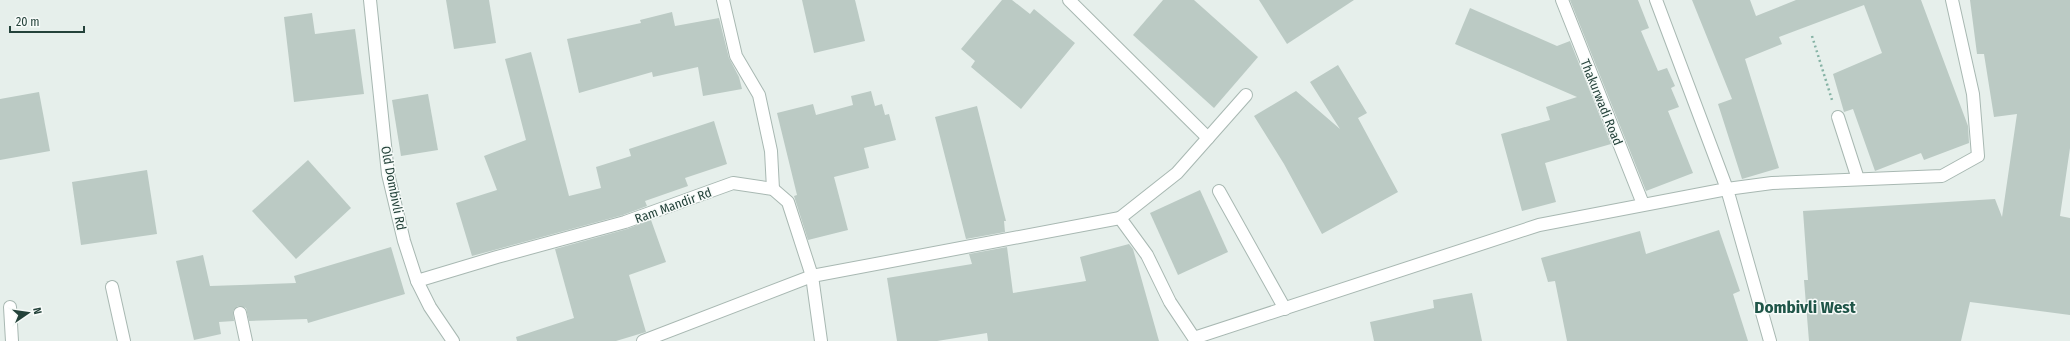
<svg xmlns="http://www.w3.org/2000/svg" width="2070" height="341" viewBox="0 0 2070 341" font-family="'Fira Sans Condensed',sans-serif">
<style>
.building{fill:#bbcac4}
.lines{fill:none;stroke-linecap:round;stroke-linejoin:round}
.minor-casing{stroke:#a8b8b2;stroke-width:14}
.tertiary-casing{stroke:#a8b8b2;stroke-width:14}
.path{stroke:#86b3a5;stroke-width:2.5;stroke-dasharray:2 3;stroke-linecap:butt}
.minor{stroke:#fff;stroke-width:12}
.tertiary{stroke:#fff;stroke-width:12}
.labels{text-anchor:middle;stroke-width:3;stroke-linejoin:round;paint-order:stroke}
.street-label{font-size:13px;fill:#24423a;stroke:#f7fbf9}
.district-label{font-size:17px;font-weight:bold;fill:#1f5548;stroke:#f7fbf9}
</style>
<rect width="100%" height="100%" fill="#e6efeb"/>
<g class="building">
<path d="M446,0h43l7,43 -42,6z"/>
<path d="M802,0h53l10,41 -51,12z"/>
<path d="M1002,0h10l18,14 4,-5 41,34 -54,66 -50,-42 4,-6 -14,-12z"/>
<path d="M1163,0h31l64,57 -44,51 -81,-73z"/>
<path d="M1259,0h95l-67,44z"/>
<path d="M1570,0h68l11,28 -8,3 17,40 9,-3 8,18 -4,2 8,19 -11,4 25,62 -47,18z"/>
<path d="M1692,0h58l6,16 40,-16h125l47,126 1,17 -45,17 -3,-7 -46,18 -22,-62 -9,3 -11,-38 49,-21 -18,-48 -85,32 3,7 -37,15 34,109 -37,11 -24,-75 14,-5z"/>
<path d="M1970,0h100v148l-10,68 10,2v97l-100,-13 -9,39h-152l-5,-61h4l-5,-69 192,-12 7,18 15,-103 -23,3 -10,-63h-7z"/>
<path d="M1470,8l87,38 13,-5 41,103 -66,19 11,39 -34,9 -21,-77 49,-14 -4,-13 31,-10 -122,-53z"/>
<path d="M672,12l3,14 44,-8 10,40 10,19 3,12 -39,7 -5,-29 -45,10 -1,-5 -73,21 -12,-54 74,-16 -1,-3z"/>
<path d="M312,13l3,21 40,-5 9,65 -70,8 -10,-85z"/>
<path d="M531,52l38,144 32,-8 -5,-21 35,-11 -2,-7 85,-28 13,43 -42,14 3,8 -43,15 2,5 -24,9 -151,41 -16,-53 41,-13 -13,-34 42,-16 -21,-81z"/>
<path d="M1338,65l29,48 -9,5 40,74 -76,42 -38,-70 -30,-48 42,-25 44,38 -30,-47z"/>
<path d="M871,91l4,15 7,-2 3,11 4,-1 7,26 -32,8 5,20 -35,9 14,53 -40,10 -14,-44 3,-1 -20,-82 36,-9 3,11 37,-10 -2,-9z"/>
<path d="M39,92l11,59 -50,9v-61z"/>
<path d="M428,94l10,56 -37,6 -9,-56z"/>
<path d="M977,106l29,115h-2l1,11 -39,7 -31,-122z"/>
<path d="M308,160l43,48 -55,51 -44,-48z"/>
<path d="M147,170l10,64 -76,11 -9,-63z"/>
<path d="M1200,190l28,62 -50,23 -28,-62z"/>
<path d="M651,220l15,42 -37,13 17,57 -30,9h-99l-1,-4 58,-19 -19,-69 72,-20z"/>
<path d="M1719,230l21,61 -7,3 15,47h-181l-12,-60 -7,1 -7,-24 99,-27 6,23z"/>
<path d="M1129,244l4,5 26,92h-171l-1,-8 -50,8h-40l-10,-63 85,-14 -3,-10 38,-7 6,46 73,-12 -6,-24z"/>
<path d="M391,247l14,47 -97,29 -1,-4 -58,2 -3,-13 -8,-2 -5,5 1,10 -15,1 2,12 -27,6 -18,-79 27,-6 7,31 86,-3 -2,-7z"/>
<path d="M1472,293l10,48h-108l-4,-19 64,-14 -1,-8z"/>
</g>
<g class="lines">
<defs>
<g id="minor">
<path d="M723,0l13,56 23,39 12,56 2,38"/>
<path d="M1069,0l139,138"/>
<path d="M1562,0l81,204"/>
<path d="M1838,117l20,62"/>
<path d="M1219,191l66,118"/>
<path d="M1120,218l57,-45 69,-78"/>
<path d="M417,281l13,26 23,34"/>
<path d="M112,287l12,54"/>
<path d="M10,307l2,34"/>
<path d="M240,313l6,28"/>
<path d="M643,341l169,-65 308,-58 27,37 23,47 24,36 345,-113 188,-36 -71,-189"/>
<path d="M1770,341l-43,-152 45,-6 170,-7 36,-20 -5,-62 -21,-94"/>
</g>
<path id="tertiary" d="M370,0l18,174 16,67 13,40 80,-24 128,-35 108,-39 40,6 15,13 24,74 9,65"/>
</defs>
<use href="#minor" class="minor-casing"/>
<use href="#tertiary" class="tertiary-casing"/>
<path class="path" d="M1812,36l20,64"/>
<use href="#minor" class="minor"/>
<use href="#tertiary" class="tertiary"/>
</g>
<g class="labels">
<g class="street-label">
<text transform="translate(1602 102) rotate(68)" y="5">Thakurwadi Road</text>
<text transform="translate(394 188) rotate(79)" y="5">Old Dombivli Rd</text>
<text transform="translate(673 205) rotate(-20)" y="5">Ram Mandir Rd</text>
</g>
<g class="district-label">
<text x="1805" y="313">Dombivli West</text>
</g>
</g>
<g transform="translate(28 313) rotate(77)" stroke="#f7fbf9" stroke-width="3" paint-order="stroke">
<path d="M0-3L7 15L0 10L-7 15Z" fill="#24423a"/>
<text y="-6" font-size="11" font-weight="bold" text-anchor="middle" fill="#24423a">N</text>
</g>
<path d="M10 26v6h74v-6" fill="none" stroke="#24423a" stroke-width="2"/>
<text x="16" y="26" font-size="12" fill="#24423a" stroke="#f7fbf9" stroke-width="3" paint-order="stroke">20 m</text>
</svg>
